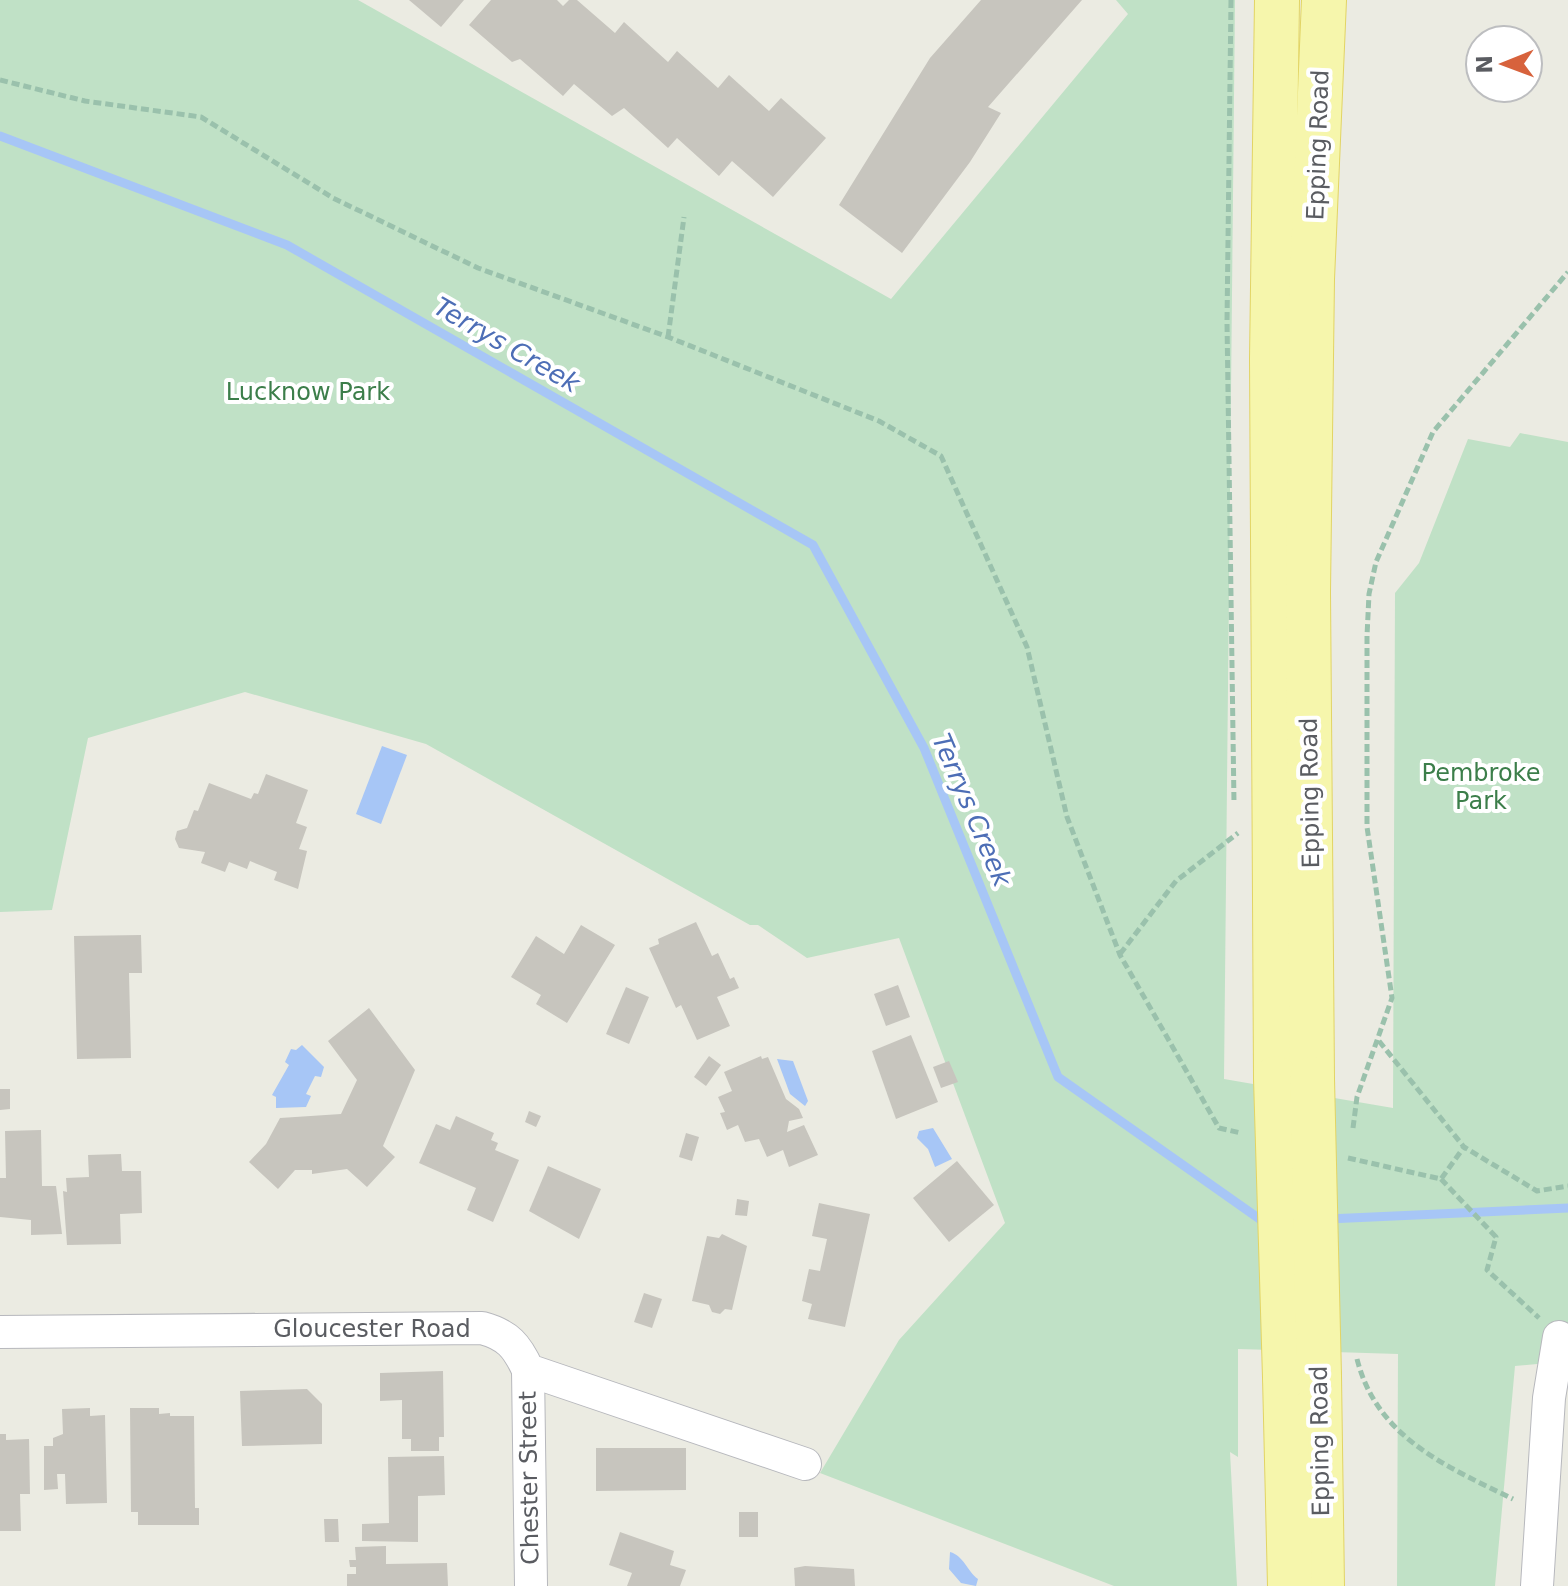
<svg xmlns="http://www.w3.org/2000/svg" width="1568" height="1586" viewBox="0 0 1568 1586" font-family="'DejaVu Sans',sans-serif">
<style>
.green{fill:#c0e1c6}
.water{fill:#a7c6f6}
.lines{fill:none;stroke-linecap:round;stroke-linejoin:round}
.stream{stroke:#a7c6f6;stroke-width:9}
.building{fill:#c7c5be}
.minor-casing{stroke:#b7b8bd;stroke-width:34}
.primary-casing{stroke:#e2d464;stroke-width:46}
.path{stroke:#9ac1ac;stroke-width:5;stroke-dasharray:8 4;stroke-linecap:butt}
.minor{stroke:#fff;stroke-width:32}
.primary{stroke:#f6f6ac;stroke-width:44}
.primary-bridge-casing{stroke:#e2d464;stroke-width:46;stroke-linecap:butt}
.primary-bridge{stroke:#f6f6ac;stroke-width:44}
.labels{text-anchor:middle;stroke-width:8;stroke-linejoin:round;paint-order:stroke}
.street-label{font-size:24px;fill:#5a5c61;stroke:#fff}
.park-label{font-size:24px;fill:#3c7e4a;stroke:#fff}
.water-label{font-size:26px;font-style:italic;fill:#4d6eb6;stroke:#fff}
</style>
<rect width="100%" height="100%" fill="#ebebe2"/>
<path class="green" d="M0,0h358l533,299 237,-285 -12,-14h119l-11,1079 169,29 2,-515 24,-30 49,-124 42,8 10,-14 48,9v919l-53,5 -20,220h-98l1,-232 -160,-5v108l-8,-5 7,134h-123l-294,-113 79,-133 106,-117 -106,-285 -92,20 -49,-33h-8l-324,-181 -181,-52 -157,46 -36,172 -52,2z"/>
<g class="water">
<path d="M382,746l25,9 -26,69 -25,-10z"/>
<path d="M302,1045l22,22 -3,10 -6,-1 -9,18 5,2 -5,11 -30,1v-11l-4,-2 17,-30 -4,-3 6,-13 5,1z"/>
<path d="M777,1059l16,2 15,40 -3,5 -15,-12z"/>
<path d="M933,1128l19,31 -17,8 -7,-18 -11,-11 2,-7z"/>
<path d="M950,1552c14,4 17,19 28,27l-2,7 -15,-3 -12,-14z"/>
</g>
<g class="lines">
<g class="stream">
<path d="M0,136l287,109 526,300 111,203 134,329 203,143h8"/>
<path d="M1328,1219l240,-11"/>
</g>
</g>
<g class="building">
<path d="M409,0h55l-23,27z"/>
<path d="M491,0h66l6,6 6,-6h8l38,33 9,-11 44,40 9,-11 41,37 11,-13 40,36 12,-13 45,40 -53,59 -41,-36 -13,15 -42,-38 -9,10 -44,-40 -12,8 -38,-32 -11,12 -43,-37 -8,3 -43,-37z"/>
<path d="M981,0h101l-94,107 13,6 -31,49 -68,91 -63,-48 91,-147z"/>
<path d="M266,774l42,16 -12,33 11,4 -8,22 8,2 -9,38 -24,-9 3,-8 -27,-11 -3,8 -18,-7 -4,10 -24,-9 4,-11 -26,-4 -4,-9 2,-8 10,-3 7,-18 4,1 11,-28 42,16 3,-6 4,1z"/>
<path d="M696,922l16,34 6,-3 12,26 4,-2 5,11 -22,9 13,29 -33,14 -16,-35 -5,3 -27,-60 10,-4 -1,-5z"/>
<path d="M581,925l34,20 -48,78 -31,-19 5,-9 -30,-18 25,-41 28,18z"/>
<path d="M141,935l1,38h-13l2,85 -54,1 -3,-123z"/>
<path d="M898,985l12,32 -24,9 -12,-32z"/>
<path d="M626,987l23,10 -20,47 -23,-10z"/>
<path d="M369,1008l46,62 -32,76 12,11 -28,30 -20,-18 -35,5v-4h-17l-17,19 -29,-27 17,-18 14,-26 61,-4 16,-34 -29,-39z"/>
<path d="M911,1035l27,67 -42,17 -24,-68z"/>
<path d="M709,1056l12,9 -15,21 -12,-9z"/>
<path d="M761,1056l1,3 6,-2 18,42 13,10 4,9 -14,3 -2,11 17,-7 14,30 -29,12 -6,-17 -16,7 -8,-18 -14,3 -7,-17 -11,5 -7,-17 5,-1 -7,-15 14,-6 -8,-19z"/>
<path d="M949,1061l9,21 -17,6 -8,-21z"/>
<path d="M0,1089h10v20l-10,1z"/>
<path d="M529,1111l12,5 -5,11 -11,-5z"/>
<path d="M456,1116l38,17 -3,7 7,3 -3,7 24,10 -26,62 -26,-12 9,-22 -57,-25 17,-39 14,6z"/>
<path d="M41,1130l1,56h14l6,48 -31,1v-15l-31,-3v-39h6l-1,-47z"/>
<path d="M686,1133l13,4 -7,24 -13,-4z"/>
<path d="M121,1154l1,17h19l1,42 -22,1 1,30 -54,1 -4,-54 4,1 -1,-14 23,-1 -1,-22z"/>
<path d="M957,1161l37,44 -45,37 -36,-44z"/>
<path d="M548,1166l53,23 -22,50 -50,-28z"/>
<path d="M737,1199l12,2 -2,15 -12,-1z"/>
<path d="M819,1203l51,11 -25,113 -37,-8 4,-15 -10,-3 7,-32 11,2 7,-32 -15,-3z"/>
<path d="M722,1234l25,12 -15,64 -7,-1 -5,5 -8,-2 -3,-7 -17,-4 15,-65 12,2z"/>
<path d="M644,1293l18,6 -10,29 -18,-6z"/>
<path d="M443,1371l1,66h-5v14h-28v-12h-9v-39l-22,1v-28z"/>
<path d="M307,1389l15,15v40l-80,2 -2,-55z"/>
<path d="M90,1408v8l15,-1 2,88 -41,1 -1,-30h-8l1,15 -14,1v-44h9v-8l10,-4 -1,-25z"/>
<path d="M130,1408h29v6l11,-1v3h24l1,92h4v17h-61v-13h-7z"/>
<path d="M0,1434h6v6l23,-1 1,55h-10l1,37h-21z"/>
<path d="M596,1448h90v42l-90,1z"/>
<path d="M444,1456l1,39 -27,1v46l-56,-1v-17l27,-1 -1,-66z"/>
<rect x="739" y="1512" width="19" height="25"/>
<path d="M324,1519h14l1,23h-14z"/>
<path d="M620,1532l54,19 -4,14 16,5 -6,16h-53l5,-13 -23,-8z"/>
<path d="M386,1546v18l61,-1 1,23h-101v-12h9v-7h-6l-1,-7h7l-1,-13z"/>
<path d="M805,1566l49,3 1,17h-60l-1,-18z"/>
</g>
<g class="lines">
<defs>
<g id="minor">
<path d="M0,1332l482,-4c26,7 35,18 46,42l277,94"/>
<path d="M528,1370l3,216"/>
<path d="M1537,1586l12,-188 10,-61"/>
</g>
<g id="primary">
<path d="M1276,1078l-4,-719 5,-359"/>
<path d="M1312,1079l-4,-486 4,-314 12,-279"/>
<path d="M1319,1376l3,210"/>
<path d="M1285,1377l5,209"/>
</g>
</defs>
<use href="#minor" class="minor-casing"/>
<use href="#primary" class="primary-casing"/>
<g class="path">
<path d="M1231,0l-4,322 7,481"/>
<path d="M0,80l85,21 116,16 132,81 145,70 190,69 211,84 62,35 86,191 40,170 53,138 99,173 22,5"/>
<path d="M668,337l16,-120"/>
<path d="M1120,954l56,-73 62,-48"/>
<path d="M1379,1041l85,106 73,44 31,-5"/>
<path d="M1353,1128l4,-31 35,-99 -25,-171v-191l2,-42 7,-32 57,-130 135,-160"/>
<path d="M1348,1158l93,21 23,-32"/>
<path d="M1441,1179l55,58 -9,33 52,48"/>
<path d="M1357,1359c20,79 89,107 156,140"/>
</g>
<use href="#minor" class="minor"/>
<use href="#primary" class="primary"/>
<defs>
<g id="primary-bridge">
<path d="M1276,1078l9,299"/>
<path d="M1312,1079l7,297"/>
</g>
</defs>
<use href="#primary-bridge" class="primary-bridge-casing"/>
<use href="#primary-bridge" class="primary-bridge"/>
</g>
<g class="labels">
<g class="street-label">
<text transform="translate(1318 145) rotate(-88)" y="8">Epping Road</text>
<text transform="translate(1310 793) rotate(-91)" y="8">Epping Road</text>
<text x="372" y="1337">Gloucester Road</text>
<text transform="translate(1320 1441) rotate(-91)" y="8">Epping Road</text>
<text transform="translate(529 1478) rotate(-91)" y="8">Chester Street</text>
</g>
<g class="park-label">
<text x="308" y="400">Lucknow Park</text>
<text x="1481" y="781">Pembroke<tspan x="1481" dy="28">Park</tspan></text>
</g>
<g class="water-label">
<text transform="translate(507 345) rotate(30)" y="9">Terrys Creek</text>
<text transform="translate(972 810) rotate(67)" y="9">Terrys Creek</text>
</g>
</g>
<g transform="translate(1504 64) rotate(269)"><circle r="38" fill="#ffffff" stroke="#bdbec0" stroke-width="2"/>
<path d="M0-6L14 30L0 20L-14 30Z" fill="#d7623c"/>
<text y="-12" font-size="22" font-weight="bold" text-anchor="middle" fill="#5a5c61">N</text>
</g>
</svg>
